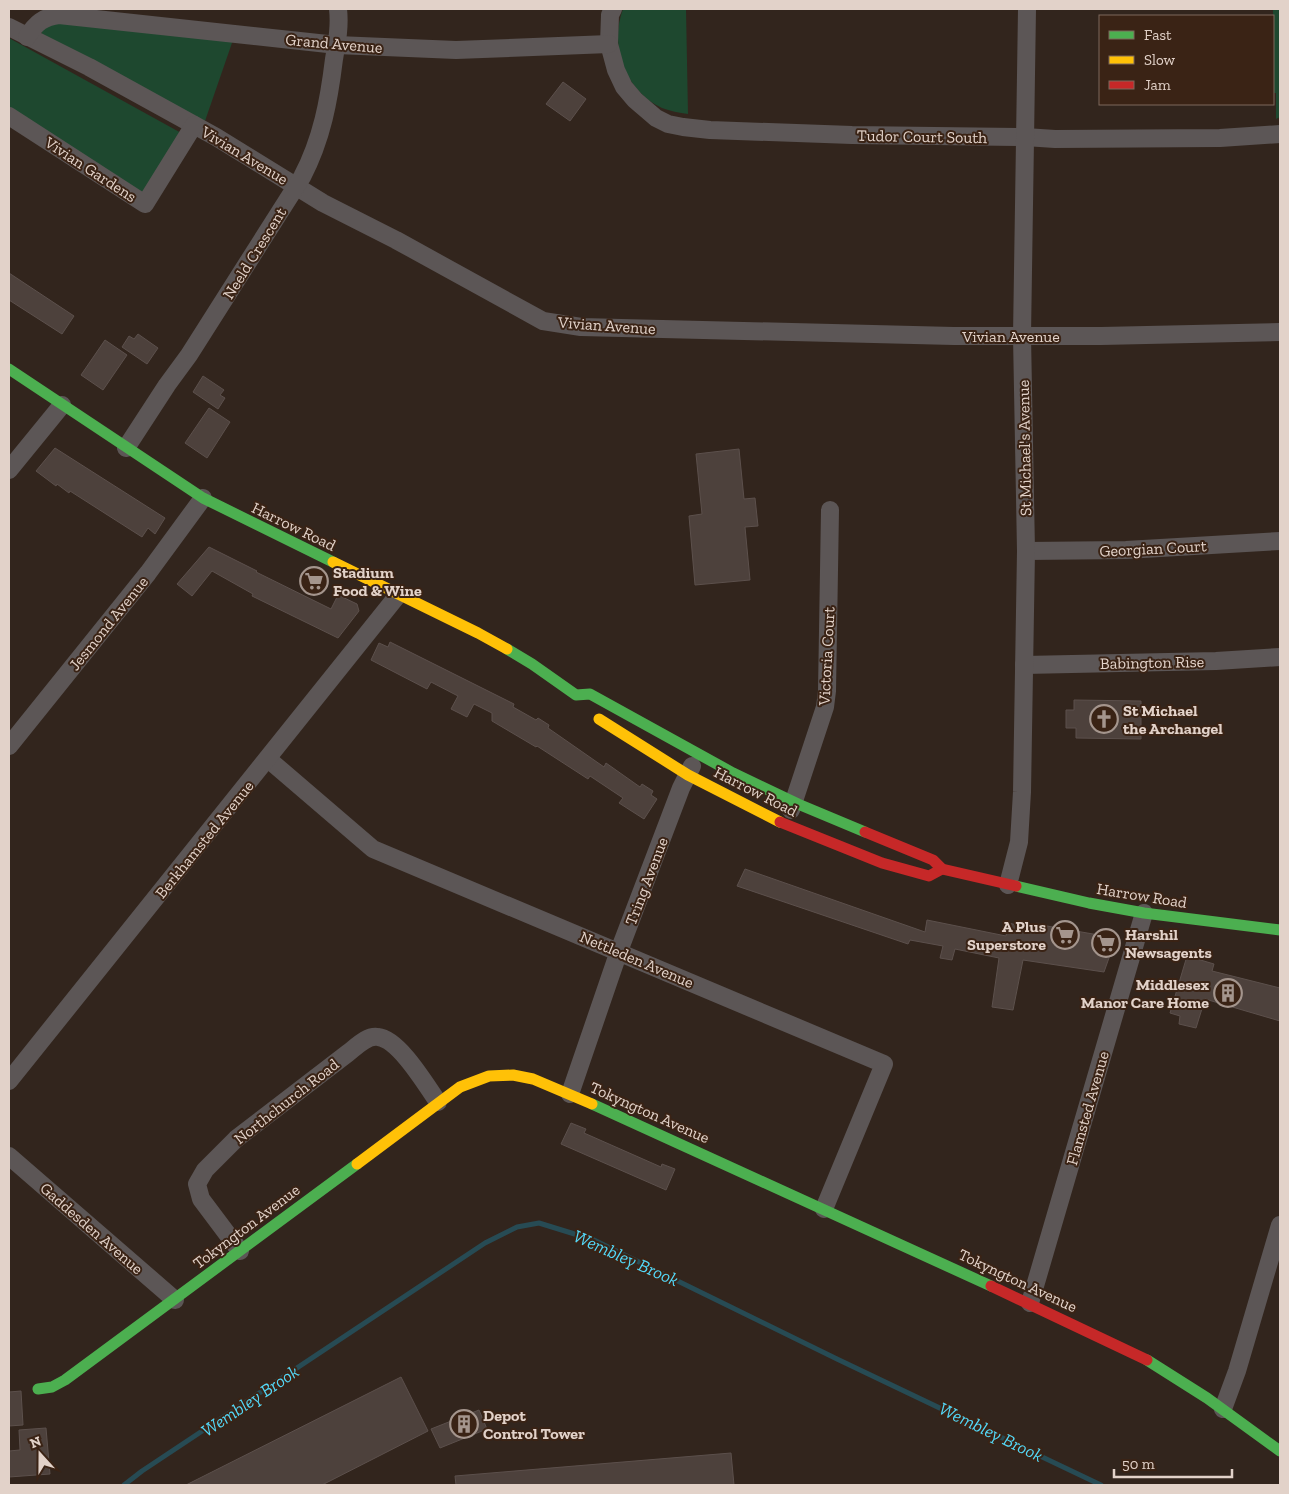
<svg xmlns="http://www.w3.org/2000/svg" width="1289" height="1494" viewBox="0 0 1289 1494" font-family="'Zilla Slab',serif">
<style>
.green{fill:#1e482f}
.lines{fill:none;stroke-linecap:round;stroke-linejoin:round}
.stream{stroke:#274b54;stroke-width:5}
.building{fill:#4d413c;stroke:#5c504c}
.street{stroke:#5c5656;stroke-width:18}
.fast{stroke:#4caf50;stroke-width:11}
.slow{stroke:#ffc107;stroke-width:11}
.jam{stroke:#c62828;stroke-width:11}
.labels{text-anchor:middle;stroke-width:4;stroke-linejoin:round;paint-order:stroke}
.street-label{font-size:16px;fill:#e2d2c9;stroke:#3a2315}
.poi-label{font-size:16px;font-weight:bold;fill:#e2d2c9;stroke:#3a2315;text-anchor:start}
.water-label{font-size:18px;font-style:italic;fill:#53d8f8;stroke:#3a2315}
</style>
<rect width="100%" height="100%" fill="#32251d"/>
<g class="green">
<path d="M623,9h63l2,105c-9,-1 -18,-3 -26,-6 -37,-17 -53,-62 -39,-99z"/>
<path d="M1273,9h7v108l-4,2v-26h-2z"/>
<path d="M49,22l184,18 -28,81 -163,-85 -1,-9z"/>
<path d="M9,38l174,96 -40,63 -134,-87z"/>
</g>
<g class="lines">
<path class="stream" d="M124,1485l18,-14 343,-228 32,-16 22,-4 55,17 243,119 264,126"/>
</g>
<g class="building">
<path d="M563,82l23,17 -16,22 -24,-17z"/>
<path d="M9,273l65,43 -12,18 -53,-34z"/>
<path d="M138,334l20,14 -11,16 -25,-17 7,-11 5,3z"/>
<path d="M105,340l22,15 -24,35 -22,-15z"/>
<path d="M203,376l21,14 -4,5 5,3 -7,11 -25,-17z"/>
<path d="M209,408l21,14 -23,36 -22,-15z"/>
<path d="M55,448l110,70 -10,16 -7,-6 -6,9 -72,-46 -1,2 -12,-9 -1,2 -20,-15z"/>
<path d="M739,449l5,50 11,-1 3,28 -13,1 5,53 -55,5 -6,-69 13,-2 -6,-60z"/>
<path d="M209,547l48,24 -1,1 75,37 7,-14 19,9 2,7 -21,27 -86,-42 1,-2 -41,-23 -20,25 -15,-12z"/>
<path d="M390,642l124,62 -1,3 23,13 2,-2 11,7 -1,3 56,39 2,-4 34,24 2,-3 11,7 -2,4 6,4 -13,20 -25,-16 4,-5 -33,-22 -2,3 -51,-33 -1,1 -44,-26v-8l-18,-9 -7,13 -16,-8 7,-13 -27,-14 -4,7 -56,-29 8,-17 9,4z"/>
<path d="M1074,700l67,1v38l-65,-1v-10h-10v-18h8z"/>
<path d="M745,869l180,63 2,-12 79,16 2,-13 38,8 1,-5 69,12 -12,34 -81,-12 -10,50 -21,-3 7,-49 -44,-9 -3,11 -12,-2 3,-12 -33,-6 -2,4 -171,-58z"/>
<path d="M1187,956l27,8 -2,7 68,17v33l-75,-22 -9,29 -17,-4 1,-8 -10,-3z"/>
<path d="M571,1123l15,6 -2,4 77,34 1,-3 13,5 -9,21 -105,-46z"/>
<path d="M401,1377l27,54 -106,54h-136z"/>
<path d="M21,1391l2,34 -14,1v-34z"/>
<path d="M479,1410l8,19 -47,19 -9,-19z"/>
<path d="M46,1428l4,46 -41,3v-26l11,-1 -1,-20z"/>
<path d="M731,1453l3,32h-278l-1,-9z"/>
</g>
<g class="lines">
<g class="street">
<path d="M613,9l-3,6 -1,29 7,26 8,17 11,13 21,18 12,6 15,3 27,3 142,5 173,2 30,2 165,-1 60,-4"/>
<path d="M9,27l80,40 127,70 107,66 73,37 147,81 38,6 373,9h147l179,-4"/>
<path d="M27,37c9,-14 16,-20 32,-22l278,30 119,5 153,-6"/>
<path d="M9,116l136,88 49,-79"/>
<path d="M126,448l41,-63 22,-30 113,-178c20,-38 27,-77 32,-118 3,-17 6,-33 4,-50"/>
<path d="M9,470l53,-65"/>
<path d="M1026,551l100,-1 154,-9"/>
<path d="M1024,665l192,-4 64,-4"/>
<path d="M9,746l139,-173 55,-75"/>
<path d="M268,759l105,90 511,215 -60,145"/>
<path d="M791,810l34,-103 2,-16 3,-181"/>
<path d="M1008,885l11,-43 3,-50 4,-241 -4,-215 5,-327"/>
<path d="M9,1081l389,-486"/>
<path d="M570,1094l49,-143 62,-163 11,-22"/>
<path d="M9,1156l166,144"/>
<path d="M240,1251l-39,-52 -4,-15 8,-14 31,-31 112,-86c8,-6 19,-18 30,-16 21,2 48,48 60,65"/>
<path d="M1030,1303l114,-390"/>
<path d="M1223,1409l14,-38 43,-146"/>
</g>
<g class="fast">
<path d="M9,369l194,129 130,64"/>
<path d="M507,649l25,15 44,31 14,-1 143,79 65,31 67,28"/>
<path d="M1016,886l73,17 55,10 136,17"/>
<path d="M592,1104l399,182"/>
<path d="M1147,1360l60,38 73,53"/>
<path d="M38,1389l14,-2 13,-7 292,-216"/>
</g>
<g class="slow">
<path d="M333,562l145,71 29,16"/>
<path d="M599,719l89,56 92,47"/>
<path d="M357,1164l103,-77 29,-11 24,-1 20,4 59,25"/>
</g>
<g class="jam">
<path d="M780,822l102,41 47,13 13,-7"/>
<path d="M865,832l68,28 9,9 74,17"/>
<path d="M991,1286l156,74"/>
</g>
</g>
<defs>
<symbol id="supermarket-ring" viewBox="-11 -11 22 22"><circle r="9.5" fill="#3a2315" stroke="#a4958d" stroke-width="1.5"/><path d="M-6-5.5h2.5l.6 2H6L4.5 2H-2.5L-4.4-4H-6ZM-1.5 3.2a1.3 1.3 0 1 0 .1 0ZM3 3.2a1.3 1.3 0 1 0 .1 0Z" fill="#a4958d"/></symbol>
<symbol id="church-ring" viewBox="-11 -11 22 22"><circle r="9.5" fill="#3a2315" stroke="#a4958d" stroke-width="1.5"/><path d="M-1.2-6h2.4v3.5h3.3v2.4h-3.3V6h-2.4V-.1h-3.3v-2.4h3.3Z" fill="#a4958d"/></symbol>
<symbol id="building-ring" viewBox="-11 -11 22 22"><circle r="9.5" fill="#3a2315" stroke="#a4958d" stroke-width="1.5"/><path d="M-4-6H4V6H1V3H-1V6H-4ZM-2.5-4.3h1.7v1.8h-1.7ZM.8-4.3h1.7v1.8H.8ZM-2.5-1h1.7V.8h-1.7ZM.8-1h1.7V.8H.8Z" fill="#a4958d"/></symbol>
</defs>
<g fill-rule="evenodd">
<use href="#supermarket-ring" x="298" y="565" width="32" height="32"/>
<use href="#church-ring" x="1088" y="703" width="32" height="32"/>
<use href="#supermarket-ring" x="1049" y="919" width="32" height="32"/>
<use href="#supermarket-ring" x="1090" y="927" width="32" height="32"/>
<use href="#building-ring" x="1212" y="977" width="32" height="32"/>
<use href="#building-ring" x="448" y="1408" width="32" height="32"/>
</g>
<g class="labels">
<g class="street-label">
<text transform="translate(334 43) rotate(5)" y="6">Grand Avenue</text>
<text transform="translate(922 136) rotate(1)" y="6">Tudor Court South</text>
<text transform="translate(245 155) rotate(31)" y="6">Vivian Avenue</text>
<text transform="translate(91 169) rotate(33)" y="6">Vivian Gardens</text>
<text transform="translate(254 253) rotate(-58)" y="6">Neeld Crescent</text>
<text transform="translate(607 325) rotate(4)" y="6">Vivian Avenue</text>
<text x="1011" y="342">Vivian Avenue</text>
<text transform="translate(1024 448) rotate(-91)" y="6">St Michael's Avenue</text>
<text transform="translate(294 526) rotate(26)" y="6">Harrow Road</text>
<text transform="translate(1153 548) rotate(-3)" y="6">Georgian Court</text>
<text transform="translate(108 623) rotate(-51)" y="6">Jesmond Avenue</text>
<text transform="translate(826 656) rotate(-87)" y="6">Victoria Court</text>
<text transform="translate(1152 662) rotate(-1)" y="6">Babington Rise</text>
<text transform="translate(756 791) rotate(27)" y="6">Harrow Road</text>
<text transform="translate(204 839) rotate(-51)" y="6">Berkhamsted Avenue</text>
<text transform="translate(646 881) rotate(-69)" y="6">Tring Avenue</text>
<text transform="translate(1142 895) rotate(9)" y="6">Harrow Road</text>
<text transform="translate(637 959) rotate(23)" y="6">Nettleden Avenue</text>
<text transform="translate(286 1101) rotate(-38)" y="6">Northchurch Road</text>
<text transform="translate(1087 1108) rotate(-74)" y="6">Flamsted Avenue</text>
<text transform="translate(650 1112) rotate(24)" y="6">Tokyngton Avenue</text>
<text transform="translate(246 1226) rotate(-37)" y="6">Tokyngton Avenue</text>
<text transform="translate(92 1228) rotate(41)" y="6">Gaddesden Avenue</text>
<text transform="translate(1018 1280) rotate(25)" y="6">Tokyngton Avenue</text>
</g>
<g class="poi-label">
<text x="333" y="578">Stadium<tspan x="333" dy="18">Food &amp; Wine</tspan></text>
<text x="1123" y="716">St Michael<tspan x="1123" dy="18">the Archangel</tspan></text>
<text x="1046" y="932" text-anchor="end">A Plus<tspan x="1046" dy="18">Superstore</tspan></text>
<text x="1125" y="940">Harshil<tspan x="1125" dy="18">Newsagents</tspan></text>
<text x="1209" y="990" text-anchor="end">Middlesex<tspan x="1209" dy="18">Manor Care Home</tspan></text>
<text x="483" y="1421">Depot<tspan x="483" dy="18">Control Tower</tspan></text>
</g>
<g class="water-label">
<text transform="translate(626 1258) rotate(24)" y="6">Wembley Brook</text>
<text transform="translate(250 1401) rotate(-34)" y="6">Wembley Brook</text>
<text transform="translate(991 1432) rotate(26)" y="6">Wembley Brook</text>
</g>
</g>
<rect width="1289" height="1494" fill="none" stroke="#e2d2c9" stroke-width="20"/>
<rect x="1099" y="15" width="175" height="90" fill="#3a2315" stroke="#7d695d"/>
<rect x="1109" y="31" width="25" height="8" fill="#4caf50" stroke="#7d695d"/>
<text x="1144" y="40" font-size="15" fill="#e2d2c9">Fast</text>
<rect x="1109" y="56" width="25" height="8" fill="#ffc107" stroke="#7d695d"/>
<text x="1144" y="65" font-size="15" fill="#e2d2c9">Slow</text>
<rect x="1109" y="81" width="25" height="8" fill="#c62828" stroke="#7d695d"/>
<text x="1144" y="90" font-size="15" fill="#e2d2c9">Jam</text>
<g transform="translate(40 1454) rotate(339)" stroke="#3a2315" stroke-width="4" paint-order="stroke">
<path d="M0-4L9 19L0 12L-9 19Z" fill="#e2d2c9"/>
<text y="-8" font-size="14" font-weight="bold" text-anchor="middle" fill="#e2d2c9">N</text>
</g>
<path d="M1114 1469v8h118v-8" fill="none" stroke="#e2d2c9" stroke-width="2.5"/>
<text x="1122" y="1469" font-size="15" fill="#e2d2c9" stroke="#3a2315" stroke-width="4" paint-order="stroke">50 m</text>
</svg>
